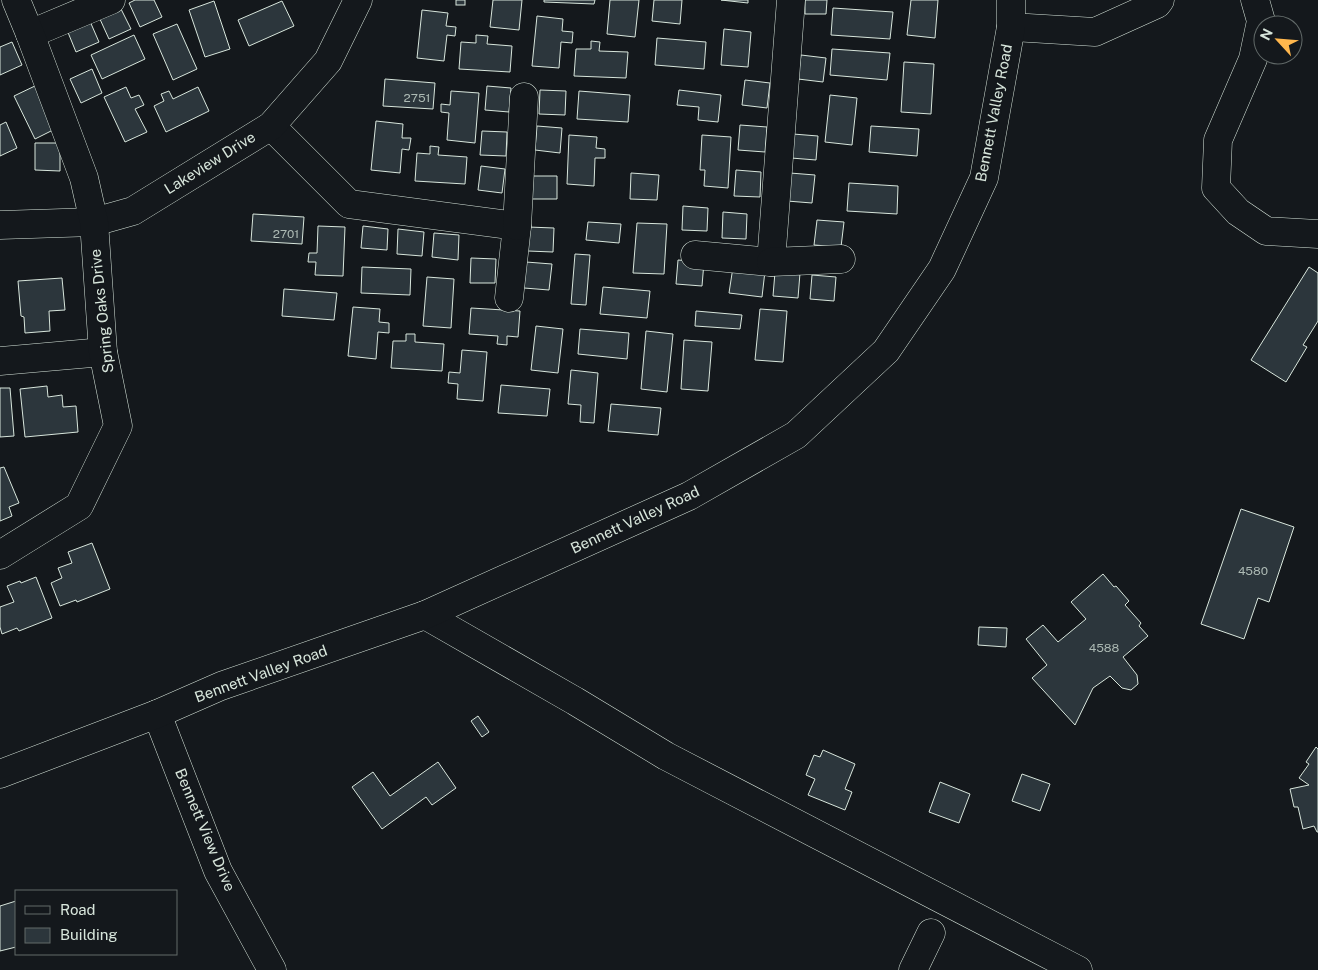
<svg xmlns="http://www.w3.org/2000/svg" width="1318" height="970" viewBox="0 0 1318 970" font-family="'Public Sans',sans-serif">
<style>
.building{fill:#2c363c;stroke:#d8e6dc}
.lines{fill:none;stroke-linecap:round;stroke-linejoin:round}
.minor-casing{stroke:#d8e6dc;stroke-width:29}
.minor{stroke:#14181c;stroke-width:28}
.labels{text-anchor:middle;stroke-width:4;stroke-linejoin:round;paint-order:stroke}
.number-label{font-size:12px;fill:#adbab4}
.street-label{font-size:15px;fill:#d8e6dc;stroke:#14181c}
</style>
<rect width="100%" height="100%" fill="#14181c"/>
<g class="building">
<path d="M135,0h19l8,17 -22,10 -11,-24z"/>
<rect x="456" y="0" width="9" height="5"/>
<path d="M493,0h29l-3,30 -29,-3z"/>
<path d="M544,0h51l-1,4 -50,-2z"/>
<path d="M610,0h29l-4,37 -28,-3z"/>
<path d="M654,0h28l-2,24 -28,-3z"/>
<path d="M721,0h27v3z"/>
<path d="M805,0h22l-1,14h-21z"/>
<path d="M911,0h27l-3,38 -28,-3z"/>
<path d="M214,1l16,48 -25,8 -16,-47z"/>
<path d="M282,1l12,25 -45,20 -11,-26z"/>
<path d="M120,7l11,22 -22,10 -10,-22z"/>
<path d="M833,8l60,4 -3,27 -59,-4z"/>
<path d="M422,10l26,3 -2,13 10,1 -1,9 -8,-1 -3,26 -27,-3z"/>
<path d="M537,16l26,3 -1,12 11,1 -1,11 -11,-1 -2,26 -27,-2z"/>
<path d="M89,19l10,23 -23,10 -9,-22z"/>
<path d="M177,24l20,45 -24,11 -20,-46z"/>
<path d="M724,29l27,3 -3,35 -27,-2z"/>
<path d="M134,35l11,24 -43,20 -11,-24z"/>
<path d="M476,35l12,1 -1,8 25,2 -2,26 -51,-3 2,-27 15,1z"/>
<path d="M657,38l49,4 -2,27 -49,-4z"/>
<path d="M591,41l9,1 -1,9 29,1 -2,26 -52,-2 2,-27h15z"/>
<path d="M12,42l10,23 -22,10v-28z"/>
<path d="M832,49l58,4 -3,27 -57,-5z"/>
<path d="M801,55l25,3 -3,24 -25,-3z"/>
<path d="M904,62l30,2 -3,50 -30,-2z"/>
<path d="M92,69l10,24 -21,10 -11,-24z"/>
<path d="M385,79l50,4 -2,26 -50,-3z"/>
<path d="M745,80l25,3 -3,25 -25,-3z"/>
<path d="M37,85l22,42 -24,12 -21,-43z"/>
<path d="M487,86l24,2 -2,24 -24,-2z"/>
<path d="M126,87l5,11 8,-3 5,10 -9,4 12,23 -22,10 -21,-45z"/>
<path d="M198,87l11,24 -43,21 -12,-26 10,-5 -3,-7 8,-3 4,8z"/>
<path d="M540,90l26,1 -1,24 -26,-1z"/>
<path d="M679,90l42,5 -3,27 -20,-2 1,-13 -22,-2z"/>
<path d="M451,91l28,2 -4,50 -28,-3 2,-27 -8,-1v-8l9,1z"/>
<path d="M579,91l51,4 -2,27 -51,-3z"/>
<path d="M830,95l27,3 -5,47 -27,-3z"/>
<path d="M376,121l27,3 -1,14h9l-2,12 -7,-1 -2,24 -29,-3z"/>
<path d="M6,122l11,26 -17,8v-31z"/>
<path d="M740,125l27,2 -2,25 -27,-2z"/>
<path d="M537,126l25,2 -2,25 -25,-3z"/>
<path d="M871,126l48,3 -2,27 -48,-4z"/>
<path d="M482,131l25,1 -1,24 -26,-1z"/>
<path d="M793,134l25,2 -2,24 -25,-2z"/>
<path d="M569,135l28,2 -1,11 9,1v9h-10l-1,28 -27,-2z"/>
<path d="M702,135l29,2 -3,51 -24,-2 1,-16h-5z"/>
<path d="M35,143h25v28l-25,-1z"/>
<path d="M430,146l9,1 -1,8 29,2 -2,27 -50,-3 2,-28 13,1z"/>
<path d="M481,166l24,3 -3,24 -24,-3z"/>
<path d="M736,170l25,2 -1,25 -26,-1z"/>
<path d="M631,173l28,2 -2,25 -27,-1z"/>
<path d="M790,173l25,2 -3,28 -25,-2z"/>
<path d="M533,176h24v23h-25z"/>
<path d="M849,183l49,3 -1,28 -50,-3z"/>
<path d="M683,206l25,2 -1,23 -25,-1z"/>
<path d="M723,212l24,2 -1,25 -24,-1z"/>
<path d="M253,214l51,3 -2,27 -51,-3z"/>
<path d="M817,220l27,2 -3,25 -27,-2z"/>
<path d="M588,222l33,2 -2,19 -33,-3z"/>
<path d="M637,223l30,1 -3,50 -31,-1z"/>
<path d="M318,226l27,1 -2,49 -28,-1 1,-13h-8l1,-9h8z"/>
<path d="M363,226l25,3 -1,21 -26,-2z"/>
<path d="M528,227l26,1 -1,24 -25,-1z"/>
<path d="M398,229l26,3 -2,24 -25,-2z"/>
<path d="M434,233l25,2 -1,25 -26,-3z"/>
<path d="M575,254l15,1 -4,50 -15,-1z"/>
<path d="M471,258l25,1 -1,24h-25z"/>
<path d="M678,260l26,2 -2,24 -26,-2z"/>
<path d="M526,262l26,2 -3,26 -25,-2z"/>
<path d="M362,267l49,2 -1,26 -49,-2z"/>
<path d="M733,267l32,4 -3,26 -33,-4z"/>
<path d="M1309,267l9,6v48l-15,24 4,2 -21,35 -35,-22z"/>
<path d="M775,272l25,1 -2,25 -25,-2z"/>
<path d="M812,275l24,2 -2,24 -24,-2z"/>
<path d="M427,277l27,2 -3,49 -28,-2z"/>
<path d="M62,278l3,32 -16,1 1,20 -25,2 -1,-16 -3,-1 -3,-35z"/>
<path d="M603,287l47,4 -3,27 -47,-4z"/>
<path d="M284,289l53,4 -3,27 -52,-4z"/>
<path d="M353,307l27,2 -1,13 10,1v10l-11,-1 -2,27 -28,-3z"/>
<path d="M471,308l49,3 -2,26 -11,-1v9l-10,-1 1,-8 -29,-2z"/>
<path d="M760,309l27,2 -4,51 -28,-2z"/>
<path d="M696,311l46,4 -2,14 -45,-3z"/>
<path d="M536,326l27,3 -5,44 -27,-3z"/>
<path d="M580,329l49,4 -2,26 -49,-5z"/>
<path d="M646,331l27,3 -6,58 -26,-3z"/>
<path d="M406,334h9v8l29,2 -2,27 -51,-3 2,-27h13z"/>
<path d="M684,340l28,2 -4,49 -27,-2z"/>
<path d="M462,350l25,2 -4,49 -26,-2 1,-15 -10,-1 1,-11 11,1z"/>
<path d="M571,370l27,3 -4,50 -14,-1 1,-17 -13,-1z"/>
<path d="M501,385l49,4 -3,27 -49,-3z"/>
<path d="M47,386l1,11 14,-2 1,12 13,-1 2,26 -53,5 -5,-48z"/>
<path d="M0,388h10l4,48 -14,1z"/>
<path d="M611,404l50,4 -3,27 -50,-4z"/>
<path d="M4,467l15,36 -10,4 3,9 -12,5v-53z"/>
<path d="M1241,509l53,18 -25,75 -11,-4 -14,41 -43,-15z"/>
<path d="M92,543l18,46 -33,13 -1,-2 -16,6 -9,-23 11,-5 -4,-10 14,-5 -4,-11z"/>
<path d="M1103,574l11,13 2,-1 13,15 -4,4 16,18 -2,3 9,10 -25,21 14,18 1,9 -7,6 -9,-2 -12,-12 -17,12 -18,37 -43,-47 15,-13 -21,-26 17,-14 15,17 28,-23 -15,-17z"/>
<path d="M36,577l16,41 -33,13 -2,-3 -15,6 -2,-7v-20l14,-5 -7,-16 13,-5 1,2z"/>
<path d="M979,627l28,1 -1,19 -28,-2z"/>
<path d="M478,716l11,16 -7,5 -11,-16z"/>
<path d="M1316,747l2,2v83h-1l-3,-6 -11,3 -5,-22h-4l-4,-18 19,-4 -10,-7 10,-14 -3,-2z"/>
<path d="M823,750l32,14 -10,25 7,3 -7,18 -37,-15 7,-16 -9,-4 8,-20 6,2z"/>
<path d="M438,762l18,26 -24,17 -6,-8 -44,32 -30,-42 21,-15 17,24z"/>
<path d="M1022,774l28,10 -10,27 -28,-10z"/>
<path d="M940,782l30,12 -11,29 -30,-11z"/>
<path d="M16,901v46l-16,4v-45z"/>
</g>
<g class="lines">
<defs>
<g id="minor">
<path d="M1255,0l6,21 -8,38 -35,81 -2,48 22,24 28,19 52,3"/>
<path d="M1011,27l84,5 62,-28 3,-4"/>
<path d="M30,34l81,-34"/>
<path d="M271,126l78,78 168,22 -8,72"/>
<path d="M0,225l94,-3 39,-11 138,-85 57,-65 30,-61"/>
<path d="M517,226l7,-129"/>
<path d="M695,255l76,7 20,-262"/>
<path d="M771,262l70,-3"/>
<path d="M0,361l103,-9"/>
<path d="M0,555l79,-49 39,-80 -15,-74 -9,-130 -10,-44 -54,-144 -14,-34"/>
<path d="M425,615l150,86 91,55 412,214"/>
<path d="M157,714l61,157 54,99"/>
<path d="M0,774l157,-60 64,-28 204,-71 264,-119 107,-61 90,-84 56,-82 42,-91 27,-151v-27"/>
<path d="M913,970l18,-37"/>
</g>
</defs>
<use href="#minor" class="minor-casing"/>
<use href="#minor" class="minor"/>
</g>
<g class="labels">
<g class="number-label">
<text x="417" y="102">2751</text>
<text x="286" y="238">2701</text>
<text x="1253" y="575">4580</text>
<text x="1104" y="652">4588</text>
</g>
<g class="street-label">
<text transform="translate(994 113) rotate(-79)" y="5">Bennett Valley Road</text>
<text transform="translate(210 163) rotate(-32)" y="5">Lakeview Drive</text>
<text transform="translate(102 311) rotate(-96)" y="5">Spring Oaks Drive</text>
<text transform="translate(635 520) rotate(-25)" y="5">Bennett Valley Road</text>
<text transform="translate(261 674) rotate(-20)" y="5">Bennett Valley Road</text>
<text transform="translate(205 830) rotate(67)" y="5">Bennett View Drive</text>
</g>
</g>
<rect x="15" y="890" width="162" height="65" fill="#14181c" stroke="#626a69"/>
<rect x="25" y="906" width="25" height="8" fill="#14181c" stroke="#626a69"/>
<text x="60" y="915" font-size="15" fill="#d8e6dc">Road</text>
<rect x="25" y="928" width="25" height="15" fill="#2c363c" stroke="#626a69"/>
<text x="60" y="940" font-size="15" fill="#d8e6dc">Building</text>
<g transform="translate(1278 40) rotate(296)"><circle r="24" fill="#14181c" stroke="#626a69"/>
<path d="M0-4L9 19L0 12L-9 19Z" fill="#ffb74d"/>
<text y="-8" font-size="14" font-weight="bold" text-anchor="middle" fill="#d8e6dc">N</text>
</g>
</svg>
